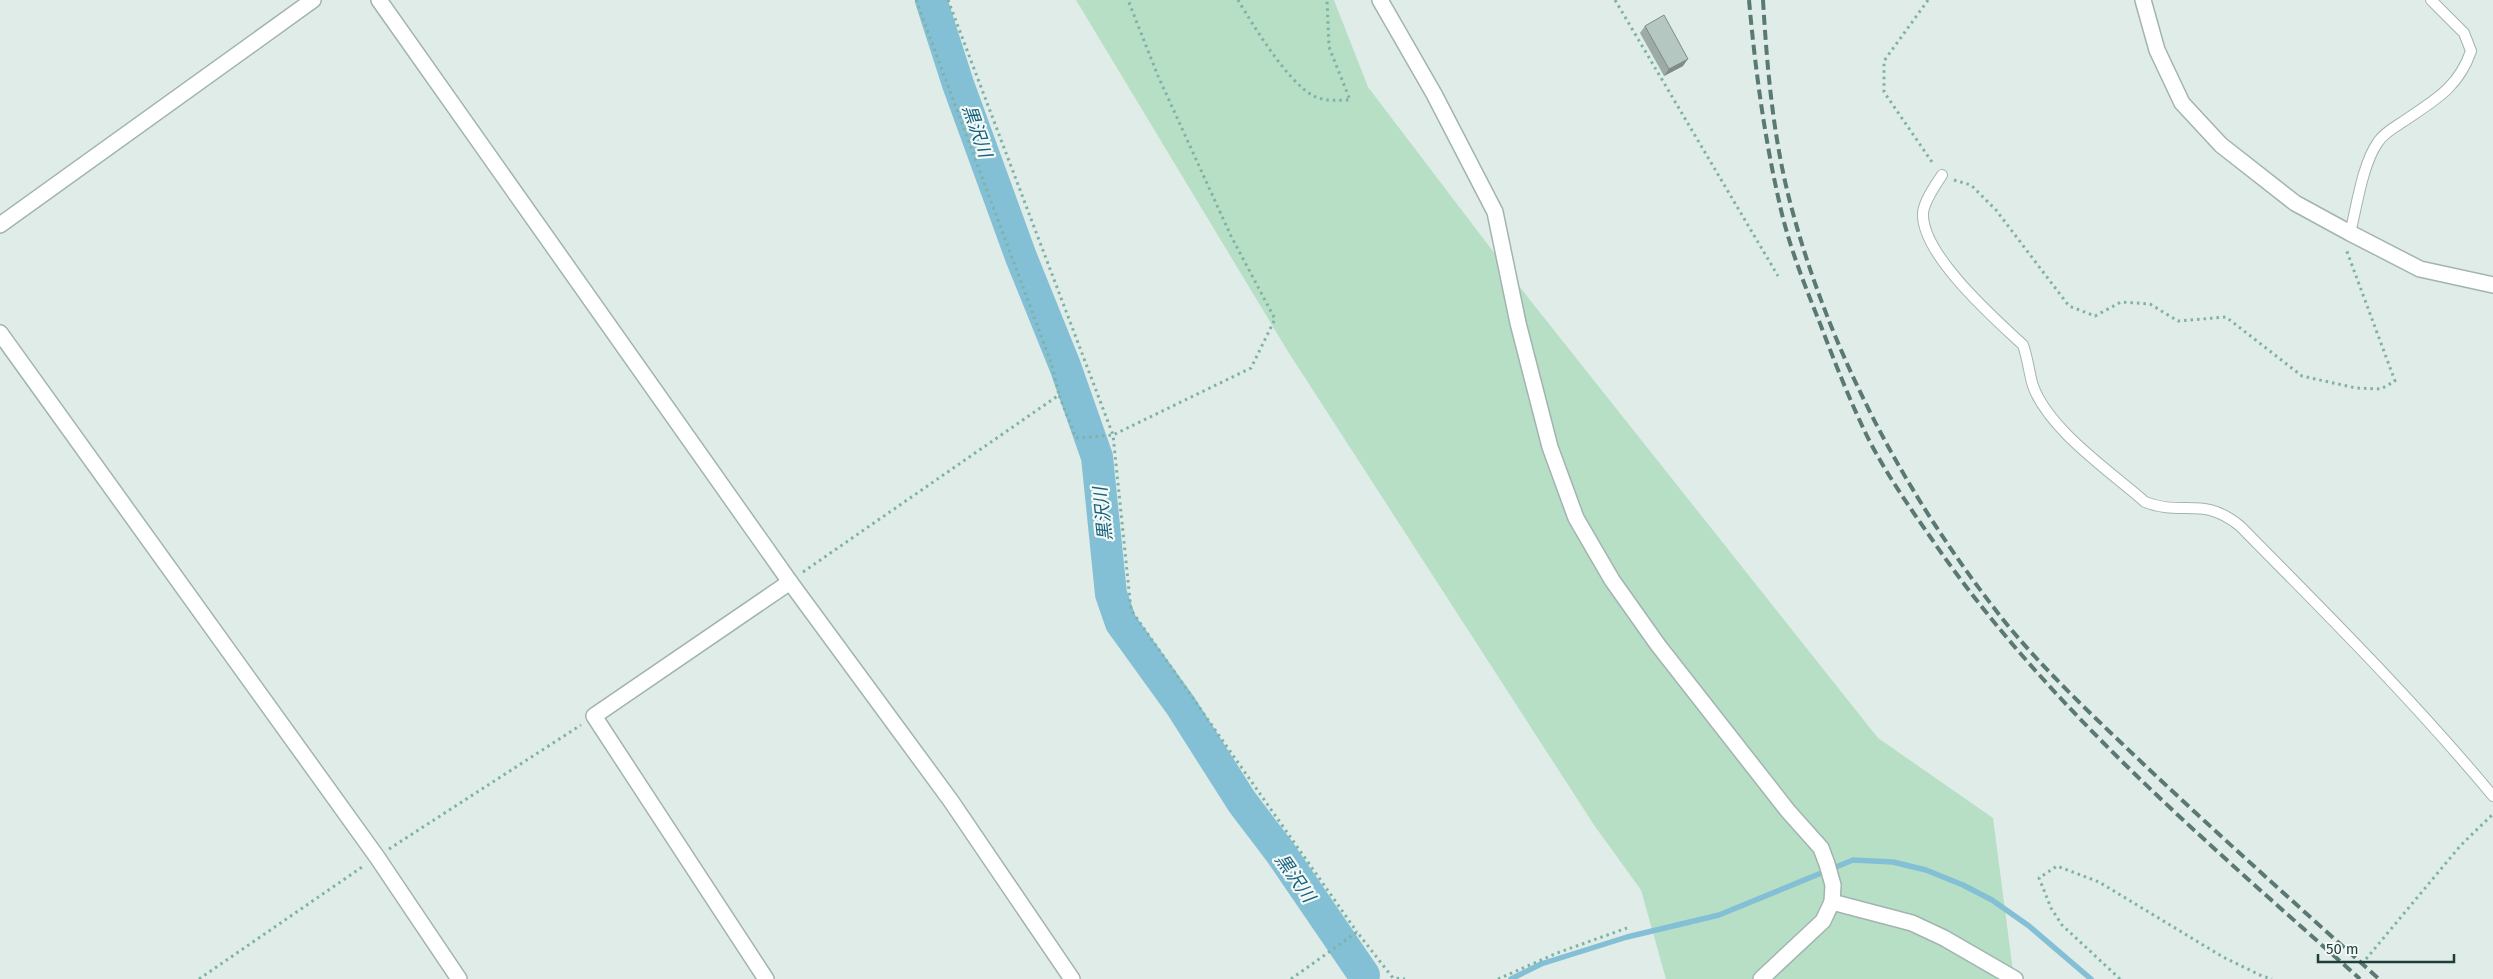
<svg xmlns="http://www.w3.org/2000/svg" width="2493" height="979" viewBox="0 0 2493 979" font-family="'Fira Sans','Noto Sans JP',sans-serif">
<style>
.green{fill:#b7dfc6}
.lines{fill:none;stroke-linecap:round;stroke-linejoin:round}
.stream{stroke:#84c0d5;stroke-width:5.5}
.river{stroke:#84c0d5;stroke-width:32}
.service-casing{stroke:#a2b4b0;stroke-width:12}
.minor-casing{stroke:#a2b4b0;stroke-width:18}
.tertiary-casing{stroke:#a2b4b0;stroke-width:18}
.path{stroke:#7eb2a7;stroke-width:3;stroke-dasharray:2.5 4;stroke-linecap:butt}
.service{stroke:#fff;stroke-width:10}
.minor{stroke:#fff;stroke-width:15}
.tertiary{stroke:#fff;stroke-width:15}
.rail{stroke:#5a7974;stroke-width:4;stroke-dasharray:10 5;stroke-linecap:butt}
.wall{fill:#9caba6}
.shaded-wall{fill:#7f8b87}
.building{fill:#b5c7c1;stroke:#7f8b87}
.labels{text-anchor:middle;stroke-width:4.5;stroke-linejoin:round;paint-order:stroke}
.water-label{font-size:18px;font-style:italic;fill:#16607d;stroke:#f1f8f5}
</style>
<rect width="100%" height="100%" fill="#e0ece8"/>
<path class="green" d="M1076,0h258l34,87 162,213 348,438 115,80 21,161h-348l-25,-89 -47,-65 -307,-475z"/>
<g class="lines">
<g class="stream">
<path d="M1364,975l11,4"/>
<path d="M1511,979l30,-15 86,-27 92,-22 134,-55 40,2 33,8 37,15 29,15 37,26 62,53"/>
</g>
<path class="river" d="M931,0l27,84 63,173 44,109 32,91 14,137 10,29 60,83 61,96 38,50 84,123"/>
<defs>
<g id="service">
<path d="M1942,175c-7,11 -18,26 -19,38 -2,41 71,105 100,132 5,14 6,28 10,41 16,44 77,85 112,116 38,15 57,-7 95,24 87,88 174,175 253,270"/>
<path d="M2350,233c7,-27 12,-68 28,-91 5,-8 15,-14 23,-19 32,-22 57,-34 70,-72l-7,-18 -33,-33"/>
</g>
<g id="minor">
<path d="M1380,0l54,94 61,118 23,111 32,124 26,71 36,62 46,65 130,166 33,37 6,16 6,21 -1,17 -9,19 -62,58"/>
<path d="M2143,0l14,50 25,53 39,42 74,58 55,30 70,36 73,16"/>
<path d="M0,225l313,-225"/>
<path d="M0,333l377,524 82,122"/>
<path d="M1832,902l80,21 32,15 71,41"/>
<path d="M766,979l-172,-263 196,-134"/>
</g>
<path id="tertiary" d="M379,0l411,582 161,219 121,178"/>
</defs>
<use href="#service" class="service-casing"/>
<use href="#minor" class="minor-casing"/>
<use href="#tertiary" class="tertiary-casing"/>
<g class="path">
<path d="M916,0l136,365 7,30"/>
<path d="M948,0l165,435 18,175 226,322"/>
<path d="M1238,0c15,25 49,81 74,95 12,7 25,5 38,5l-21,-53 -2,-47"/>
<path d="M1615,0l163,276"/>
<path d="M1928,0l-44,61v31l50,73"/>
<path d="M1954,180l17,5 25,25 73,96 26,10 26,-14 29,2 28,17 48,-4 76,59 54,12 25,1 14,-8 -49,-132"/>
<path d="M803,572l256,-177 17,43 37,-3 138,-67 24,-49 -44,-83 -73,-160 -30,-76"/>
<path d="M389,849l192,-124"/>
<path d="M2366,959l95,-114 32,-31"/>
<path d="M199,979l166,-114"/>
<path d="M1291,979l66,-47 36,46 12,1"/>
<path d="M1498,979l59,-26 70,-25"/>
<path d="M2120,979l-58,-54 -11,-17 -12,-30 18,-12 42,16 124,75 39,19 10,3"/>
</g>
<use href="#service" class="service"/>
<use href="#minor" class="minor"/>
<use href="#tertiary" class="tertiary"/>
<g class="rail">
<path d="M1749,0c6,67 15,135 30,201 9,43 26,85 42,125 14,37 29,75 46,110 18,36 41,69 64,102 117,171 276,304 429,441"/>
<path d="M1763,0c4,67 10,137 27,202 40,153 117,297 215,420 39,48 85,91 130,134 80,76 162,149 244,223"/>
</g>
</g>
<path class="wall" d="M1645,26l38,40 -19,10 -24,-43z"/>
<path class="shaded-wall" d="M1688,59l-5,7 -19,10 5,-7z"/>
<path class="building" d="M1664,15l24,44 -19,10 -24,-43z"/>
<g class="labels">
<g class="water-label">
<text transform="translate(977 131) rotate(71)" y="6">黒沢川</text>
<text transform="translate(1103 514) rotate(-96)" y="6">黒沢川</text>
<text transform="translate(1295 878) rotate(55)" y="6">黒沢川</text>
</g>
</g>
<path d="M2318 954v8h136v-8" fill="none" stroke="#1f3e39" stroke-width="2.5"/>
<text x="2326" y="954" font-size="15" fill="#1f3e39" stroke="#f1f8f5" stroke-width="4" paint-order="stroke">50 m</text>
</svg>
